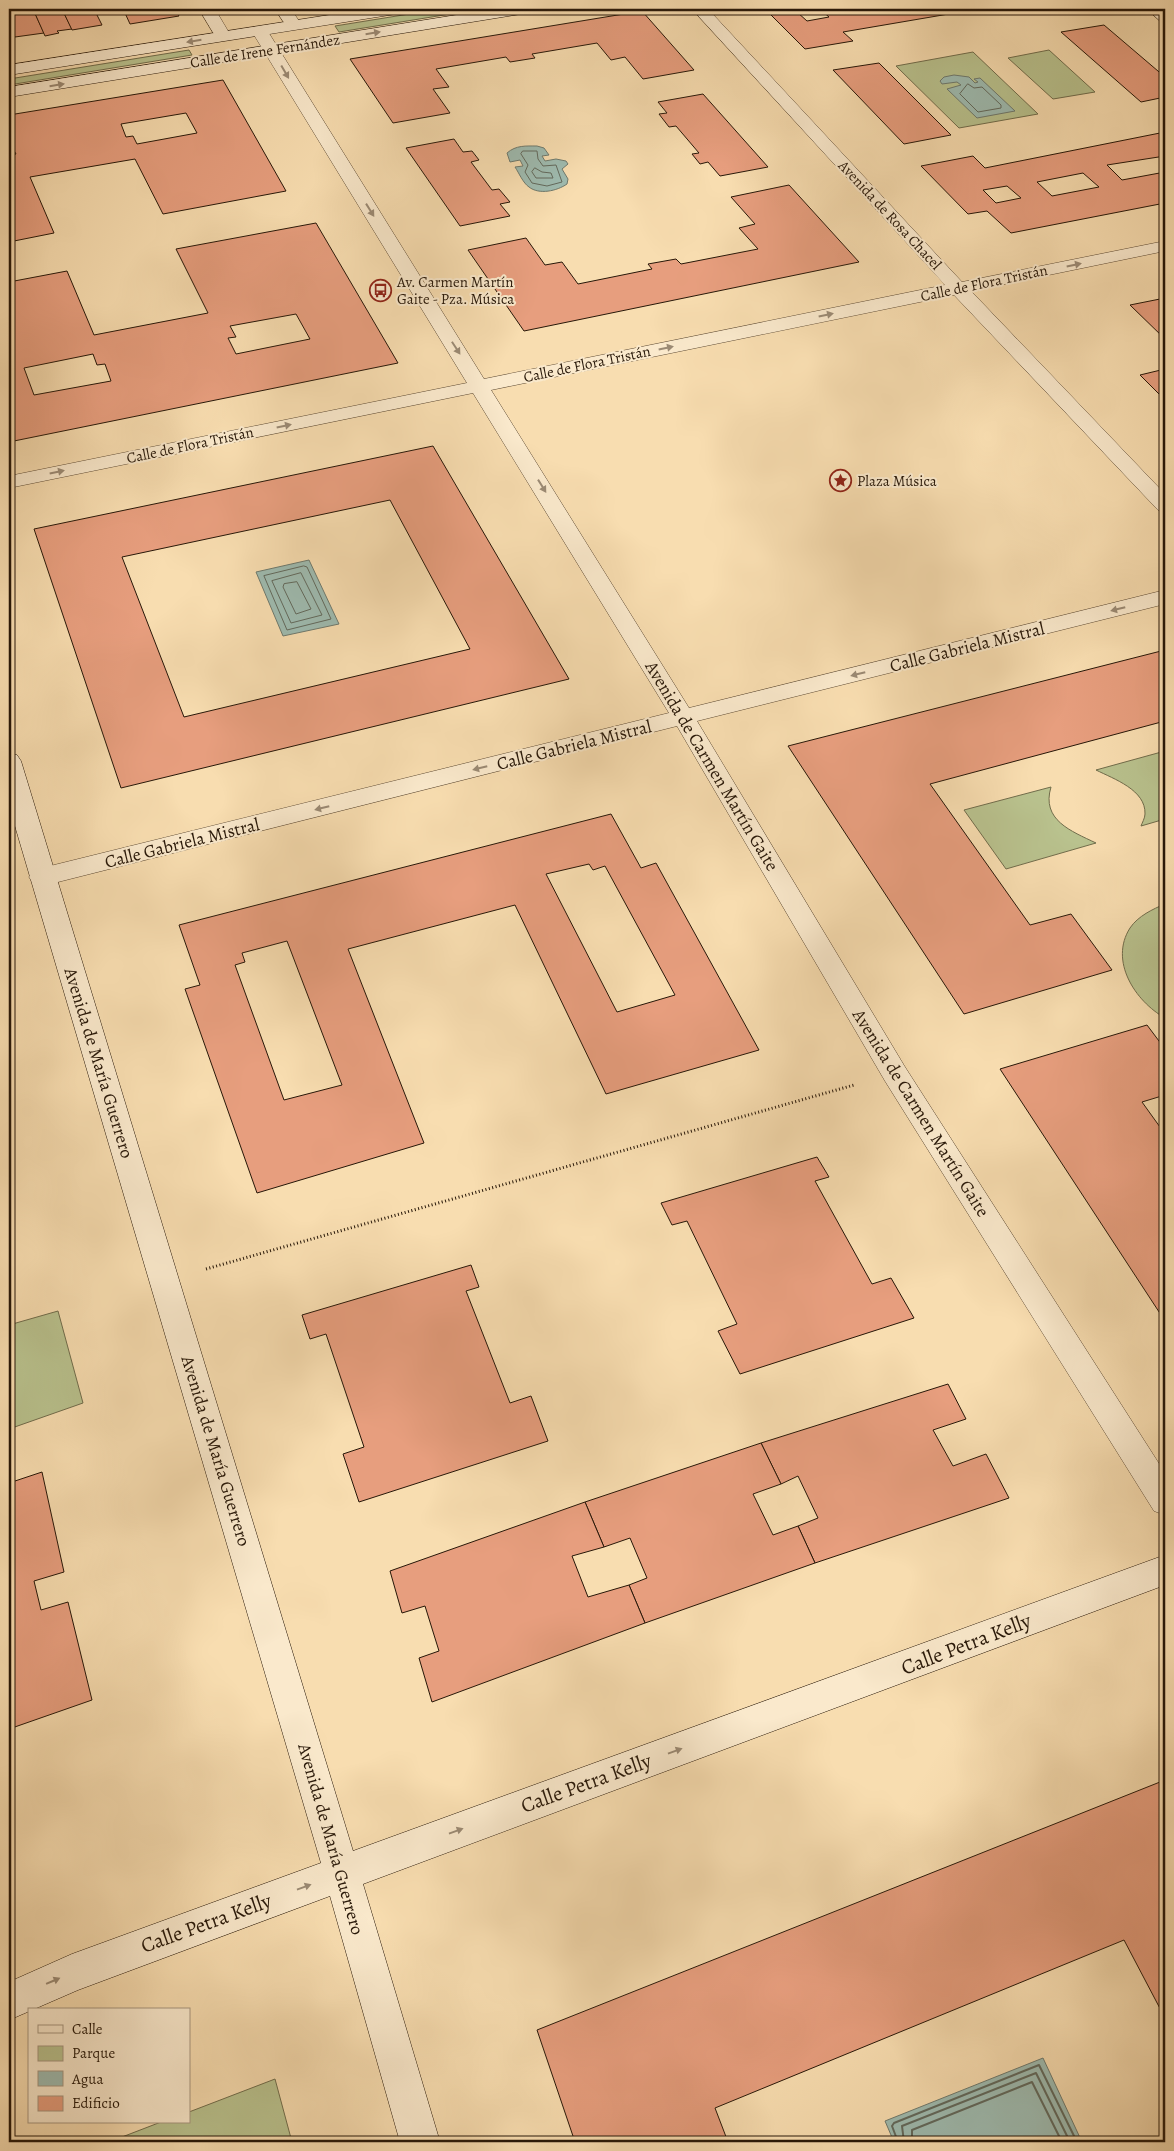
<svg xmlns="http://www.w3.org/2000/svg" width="1174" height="2151" viewBox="0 0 1174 2151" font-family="Alegreya,serif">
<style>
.green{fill:#b9c28e;stroke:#706c4b}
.water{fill:#9ebbb0;stroke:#6e796d}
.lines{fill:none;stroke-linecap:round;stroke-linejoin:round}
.shore-far1{stroke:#62695c;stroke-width:1}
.shore{stroke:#62695c;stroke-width:2}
.building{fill:#e79e7e;stroke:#271708;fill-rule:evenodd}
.street-casing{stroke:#5b4832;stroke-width:1}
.secondary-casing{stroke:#271708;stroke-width:1}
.path{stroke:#271708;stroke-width:3;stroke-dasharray:1 2.5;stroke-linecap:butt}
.street{fill:#fae9cc;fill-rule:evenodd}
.secondary{fill:#fae9cc;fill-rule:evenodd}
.oneway{fill:#9b8a74}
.labels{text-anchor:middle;stroke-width:4;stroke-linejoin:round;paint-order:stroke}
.far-street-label{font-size:15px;fill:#271708;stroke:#fae9cc}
.far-poi-label{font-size:15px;fill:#271708;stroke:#fae9cc;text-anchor:start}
.street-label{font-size:18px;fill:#271708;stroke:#fae9cc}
.near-street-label{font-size:21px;fill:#271708;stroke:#fae9cc}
</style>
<rect width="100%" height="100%" fill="#f8ddb0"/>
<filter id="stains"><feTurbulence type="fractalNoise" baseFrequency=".004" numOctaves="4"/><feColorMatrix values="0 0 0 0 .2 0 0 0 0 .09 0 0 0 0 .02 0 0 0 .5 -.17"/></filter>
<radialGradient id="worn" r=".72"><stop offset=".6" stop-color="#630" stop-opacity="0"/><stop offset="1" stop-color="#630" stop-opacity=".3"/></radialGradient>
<g class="green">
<path d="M440,9h41l-142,23 -4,-6z"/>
<path d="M189,50l3,5 -183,30v-6z"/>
<path d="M1049,50l46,42 -42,7 -45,-41z"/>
<path d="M973,52l65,62 -79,14 -63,-62z"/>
<path d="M1165,751v68l-24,7c1,-3 4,-8 4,-12 1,-24 -31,-35 -49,-44z"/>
<path d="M1051,787c-10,33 20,44 45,56l-90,26 -42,-59z"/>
<path d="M1165,904v114c-30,-17 -56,-57 -35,-90 8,-12 23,-19 35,-24z"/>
<path d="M58,1311l25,92 -74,26v-104z"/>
<path d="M275,2079l17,63h-183l52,-20h28v-10z"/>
</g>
<g class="water">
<path d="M954,75l15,2 6,6 3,-1 -4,-3 6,-1 35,33 -38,7 -30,-29 14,-4 -4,-3 -15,2 -2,-3 4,-4z"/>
<path d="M537,146l7,2 5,7 -7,1 3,5 11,-2 10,2 2,3 -6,5 6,10 -1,5c-10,7 -28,11 -38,3 -6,-4 -10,-14 -14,-20l8,-1 -3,-6 -10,2 -3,-9c9,-8 19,-7 30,-7z"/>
<path d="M309,560l30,64 -56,12 -27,-64z"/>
<path d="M1043,2058l39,84h-188l-9,-21z"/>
</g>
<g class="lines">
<g class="shore-far1">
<path d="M968,84l6,4 8,-1 19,18v3l-23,4 -18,-18z"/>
<path d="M523,151h14l1,8 5,7 13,-1 6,17 -15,4 -15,-3 -7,-11 3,-7 -7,-11z"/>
<path d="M535,168l7,4 9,1 2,5h-17l-4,-6z"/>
<path d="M304,566l3,1 24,52 -44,11 -23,-54z"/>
<path d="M301,573l21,42 -31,8 -19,-42z"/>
<path d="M297,582l14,27 -15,5 -13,-27 1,-3z"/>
</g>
<g class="shore">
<path d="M898,2142l-6,-16 2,-3 145,-58 38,77"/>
<path d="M904,2142l-2,-16 134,-53 34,69"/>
<path d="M912,2142v-12l120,-48 30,60"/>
</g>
</g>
<g class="building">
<path d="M14,9l2,2 17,-2 11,24 -29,4 -6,-14v-13z"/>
<path d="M33,9h29l10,20 -15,2 2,2 -14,3z"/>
<path d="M62,9h32l8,16 -30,5z"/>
<path d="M123,9h28l-25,4z"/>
<path d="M151,9h19l2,2h4l3,5 -49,8 -5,-11z"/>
<path d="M783,9h33l-19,3 10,9 22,-4 -9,-8h34l5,4 25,-4h94l-135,23 10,9 -48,8 -37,-37z"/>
<path d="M642,11l52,59 -51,9 -18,-22 -14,3 -14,-17 -65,11 3,4 -25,4 -4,-5 -70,12 13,18 -16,2 17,24 -57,10 -43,-64z"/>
<path d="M1104,25l61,52v20l-24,5 -80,-70z"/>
<path d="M879,63l72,72 -47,9 -71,-74z"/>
<path d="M223,80l63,111 -123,23 -28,-55 -105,18 24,56 -45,9v-77h4l-4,-9 7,-2 -7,-12v-27zM186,113l11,20 -60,11 -4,-8 -7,1 -5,-13z"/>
<path d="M703,94l65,73 -48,9 -12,-14 -8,2 -8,-10 7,-1 -23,-27 -7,1 -10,-13 8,-1 -9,-11z"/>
<path d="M1165,132v24l-58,9 15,15 43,-8v31l-154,30 -24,-22 -19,3 -47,-48 52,-10 12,12zM1083,173l16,14 -47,9 -15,-14zM1007,186l14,12 -25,5 -13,-13z"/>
<path d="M454,139l9,13 9,-1 7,9 -8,2 21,28 7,-1 11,13 -10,2 10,12 -50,10 -54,-78z"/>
<path d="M789,185l70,77 -335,69 -56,-81 58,-12 19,27 17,-3 16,22 74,-15 -4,-5 28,-5 5,5 77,-15 -19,-21 16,-4 -24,-27z"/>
<path d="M316,223l82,140 -389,79v-160l58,-11 27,64 114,-22 -32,-64zM296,314l14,25 -74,15 -8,-16 8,-1 -6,-11zM93,354l4,11 8,-1 6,17 -77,14 -10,-27z"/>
<path d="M1165,298v41l-35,-34z"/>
<path d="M1165,369v31l-25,-25z"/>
<path d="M433,446l136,233 -448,109 -87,-259zM390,500l80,149 -286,68 -62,-160z"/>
<path d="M1165,650v71l-235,63 100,141 41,-11 41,56 -148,44 -176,-268z"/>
<path d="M611,814l30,54 15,-5 103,187 -153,44 -91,-189 -167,44 76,194 -167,50 -72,-204 15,-4 -21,-60zM589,864l4,6 12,-4 70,129 -58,17 -71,-138zM287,941l55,144 -58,15 -49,-135 10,-3 -3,-9z"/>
<path d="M1147,1025l18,24v46l-23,7 23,32v187l-165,-252z"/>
<path d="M817,1157l12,20 -14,4 57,103 19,-6 23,40 -174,56 -22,-43 19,-7 -50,-103 -15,4 -11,-22z"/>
<path d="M471,1265l8,22 -13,4 44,112 21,-7 17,45 -189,61 -16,-48 21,-7 -38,-113 -16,5 -8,-24z"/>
<path d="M948,1384l18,35 -33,11 20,36 33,-12 23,44 -194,65 -17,-37 20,-8 -20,-42 -17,8 -20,-41z"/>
<path d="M761,1443l20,41 -28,10 20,41 25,-9 17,37 -170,60 -16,-38 18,-7 -17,-40 -26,9 -19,-45z"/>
<path d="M42,1472l22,100 -30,9 7,29 27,-8 24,98 -83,29v-246z"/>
<path d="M585,1502l19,45 -32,9 16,41 41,-12 16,38 -213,79 -13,-44 20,-7 -14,-45 -23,7 -12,-42z"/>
<path d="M1165,1780v238l-41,-78 -409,168 13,34h-153l-38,-112z"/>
</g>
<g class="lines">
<defs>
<g id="street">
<path d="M199,9h16l16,27 -2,3h-12z"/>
<path d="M275,9h16l10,15 -2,3h-12z"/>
<path d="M692,9h16l254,273 203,-41v10l-194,40 194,203v18l-7,-2 -204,-215 -463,95 198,318 476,-118v14l-468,117 208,346 260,406v42l-11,-4 -269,-430 -208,-355 -635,160 -9,-3 -4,-6 4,-6 9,-3 627,-155 -196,-320 -464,95v-12l458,-93 -216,-353 2,-3h12l2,3 217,349 461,-94z"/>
</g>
<g id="secondary">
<path d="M368,9h36l-2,3 -6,2 -387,61v-10z"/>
<path d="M494,9h35l-2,3 -6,2 -512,83v-10z"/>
<path d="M1147,9h17l1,13 -6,-2z"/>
<path d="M9,753l8,2 4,6 332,1090 812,-296v30l-802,299 77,258h-40l-70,-246 -252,94 -69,30v-38l63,-28 249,-91 -306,-1037 -6,-23z"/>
</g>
</defs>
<use href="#street" class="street-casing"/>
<use href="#secondary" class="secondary-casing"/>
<path class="path" d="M206,1269l648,-184"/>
<use href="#street" class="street"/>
<use href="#secondary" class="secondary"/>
</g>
<defs><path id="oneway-solid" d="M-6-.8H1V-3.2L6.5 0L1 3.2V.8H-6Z" transform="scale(1.25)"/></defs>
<g class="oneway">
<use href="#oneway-solid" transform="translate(373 33) rotate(-9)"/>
<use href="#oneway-solid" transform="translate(194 41) rotate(171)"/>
<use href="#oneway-solid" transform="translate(285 72) rotate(60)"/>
<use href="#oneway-solid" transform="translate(57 85) rotate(-9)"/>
<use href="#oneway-solid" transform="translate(370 210) rotate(58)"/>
<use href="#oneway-solid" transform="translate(1074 265) rotate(-12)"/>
<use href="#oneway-solid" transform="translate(826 315) rotate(-12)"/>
<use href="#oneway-solid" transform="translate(456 348) rotate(57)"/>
<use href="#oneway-solid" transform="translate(666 348) rotate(-12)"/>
<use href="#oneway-solid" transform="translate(284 426) rotate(-12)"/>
<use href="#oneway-solid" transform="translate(57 472) rotate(-12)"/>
<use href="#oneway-solid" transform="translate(542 486) rotate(58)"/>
<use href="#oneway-solid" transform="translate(1118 609) rotate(166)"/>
<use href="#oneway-solid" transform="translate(858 674) rotate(166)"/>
<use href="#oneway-solid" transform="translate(480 768) rotate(166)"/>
<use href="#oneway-solid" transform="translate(322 808) rotate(166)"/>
<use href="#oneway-solid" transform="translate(675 1751) rotate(-20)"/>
<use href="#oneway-solid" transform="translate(456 1831) rotate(-20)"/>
<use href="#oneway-solid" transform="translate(304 1887) rotate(-20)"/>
<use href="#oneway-solid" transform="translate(53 1981) rotate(-23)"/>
</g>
<defs>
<symbol id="bus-ring" viewBox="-11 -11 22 22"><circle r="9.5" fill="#fae9cc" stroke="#8f2418" stroke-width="1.5"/><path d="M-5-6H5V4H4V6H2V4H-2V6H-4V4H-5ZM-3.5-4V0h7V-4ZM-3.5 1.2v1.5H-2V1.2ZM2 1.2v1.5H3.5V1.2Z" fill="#8f2418"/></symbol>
<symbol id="sight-ring" viewBox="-11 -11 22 22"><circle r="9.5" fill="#fae9cc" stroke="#8f2418" stroke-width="1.5"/><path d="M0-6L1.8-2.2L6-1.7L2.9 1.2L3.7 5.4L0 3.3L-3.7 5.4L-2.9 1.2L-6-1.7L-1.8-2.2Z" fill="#8f2418"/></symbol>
</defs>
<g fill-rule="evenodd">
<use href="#bus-ring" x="368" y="278" width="25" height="25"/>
<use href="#sight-ring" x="828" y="468" width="25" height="25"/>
</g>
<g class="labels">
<g class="far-street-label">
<text transform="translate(265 51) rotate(-9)" y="5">Calle de Irene Fernández</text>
<text transform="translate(890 215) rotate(47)" y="5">Avenida de Rosa Chacel</text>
<text transform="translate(984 283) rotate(-12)" y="5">Calle de Flora Tristán</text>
<text transform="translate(587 364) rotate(-12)" y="5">Calle de Flora Tristán</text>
<text transform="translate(190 445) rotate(-12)" y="5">Calle de Flora Tristán</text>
</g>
<g class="far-poi-label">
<text x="397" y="287">Av. Carmen Martín<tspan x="397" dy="17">Gaite - Pza. Música</tspan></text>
<text x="857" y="486">Plaza Música</text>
</g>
<g class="street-label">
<text transform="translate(967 647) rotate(-14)" y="6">Calle Gabriela Mistral</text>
<text transform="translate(574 745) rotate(-14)" y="6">Calle Gabriela Mistral</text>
<text transform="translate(712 766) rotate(59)" y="6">Avenida de Carmen Martín Gaite</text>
<text transform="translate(182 843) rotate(-14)" y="6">Calle Gabriela Mistral</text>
<text transform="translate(99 1063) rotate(73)" y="6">Avenida de María Guerrero</text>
<text transform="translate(921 1113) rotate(58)" y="6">Avenida de Carmen Martín Gaite</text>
<text transform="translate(216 1451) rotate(73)" y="6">Avenida de María Guerrero</text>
<text transform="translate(331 1839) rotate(74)" y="6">Avenida de María Guerrero</text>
</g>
<g class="near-street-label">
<text transform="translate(966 1644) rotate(-21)" y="7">Calle Petra Kelly</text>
<text transform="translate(586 1783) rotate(-20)" y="7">Calle Petra Kelly</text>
<text transform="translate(206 1923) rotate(-20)" y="7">Calle Petra Kelly</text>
</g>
</g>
<rect width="1174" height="2151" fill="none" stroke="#f8ddb0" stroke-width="30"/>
<rect x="10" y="10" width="1154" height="2131" fill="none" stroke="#271708" stroke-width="2.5"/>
<rect x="15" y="15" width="1144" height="2121" fill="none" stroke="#271708"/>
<rect x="28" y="2008" width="162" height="115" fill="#fae9cc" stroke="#a6957e"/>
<rect x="38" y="2025" width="25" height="8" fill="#fae9cc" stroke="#a6957e"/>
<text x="72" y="2034" font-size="15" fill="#271708">Calle</text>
<rect x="38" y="2046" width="25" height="15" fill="#b9c28e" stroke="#a6957e"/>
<text x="72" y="2058" font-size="15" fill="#271708">Parque</text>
<rect x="38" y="2071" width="25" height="15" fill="#9ebbb0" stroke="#a6957e"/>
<text x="72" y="2084" font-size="15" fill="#271708">Agua</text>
<rect x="38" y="2096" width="25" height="15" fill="#e79e7e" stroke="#a6957e"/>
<text x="72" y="2108" font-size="15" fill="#271708">Edificio</text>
<rect width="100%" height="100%" filter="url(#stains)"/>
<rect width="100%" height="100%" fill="url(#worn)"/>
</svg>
